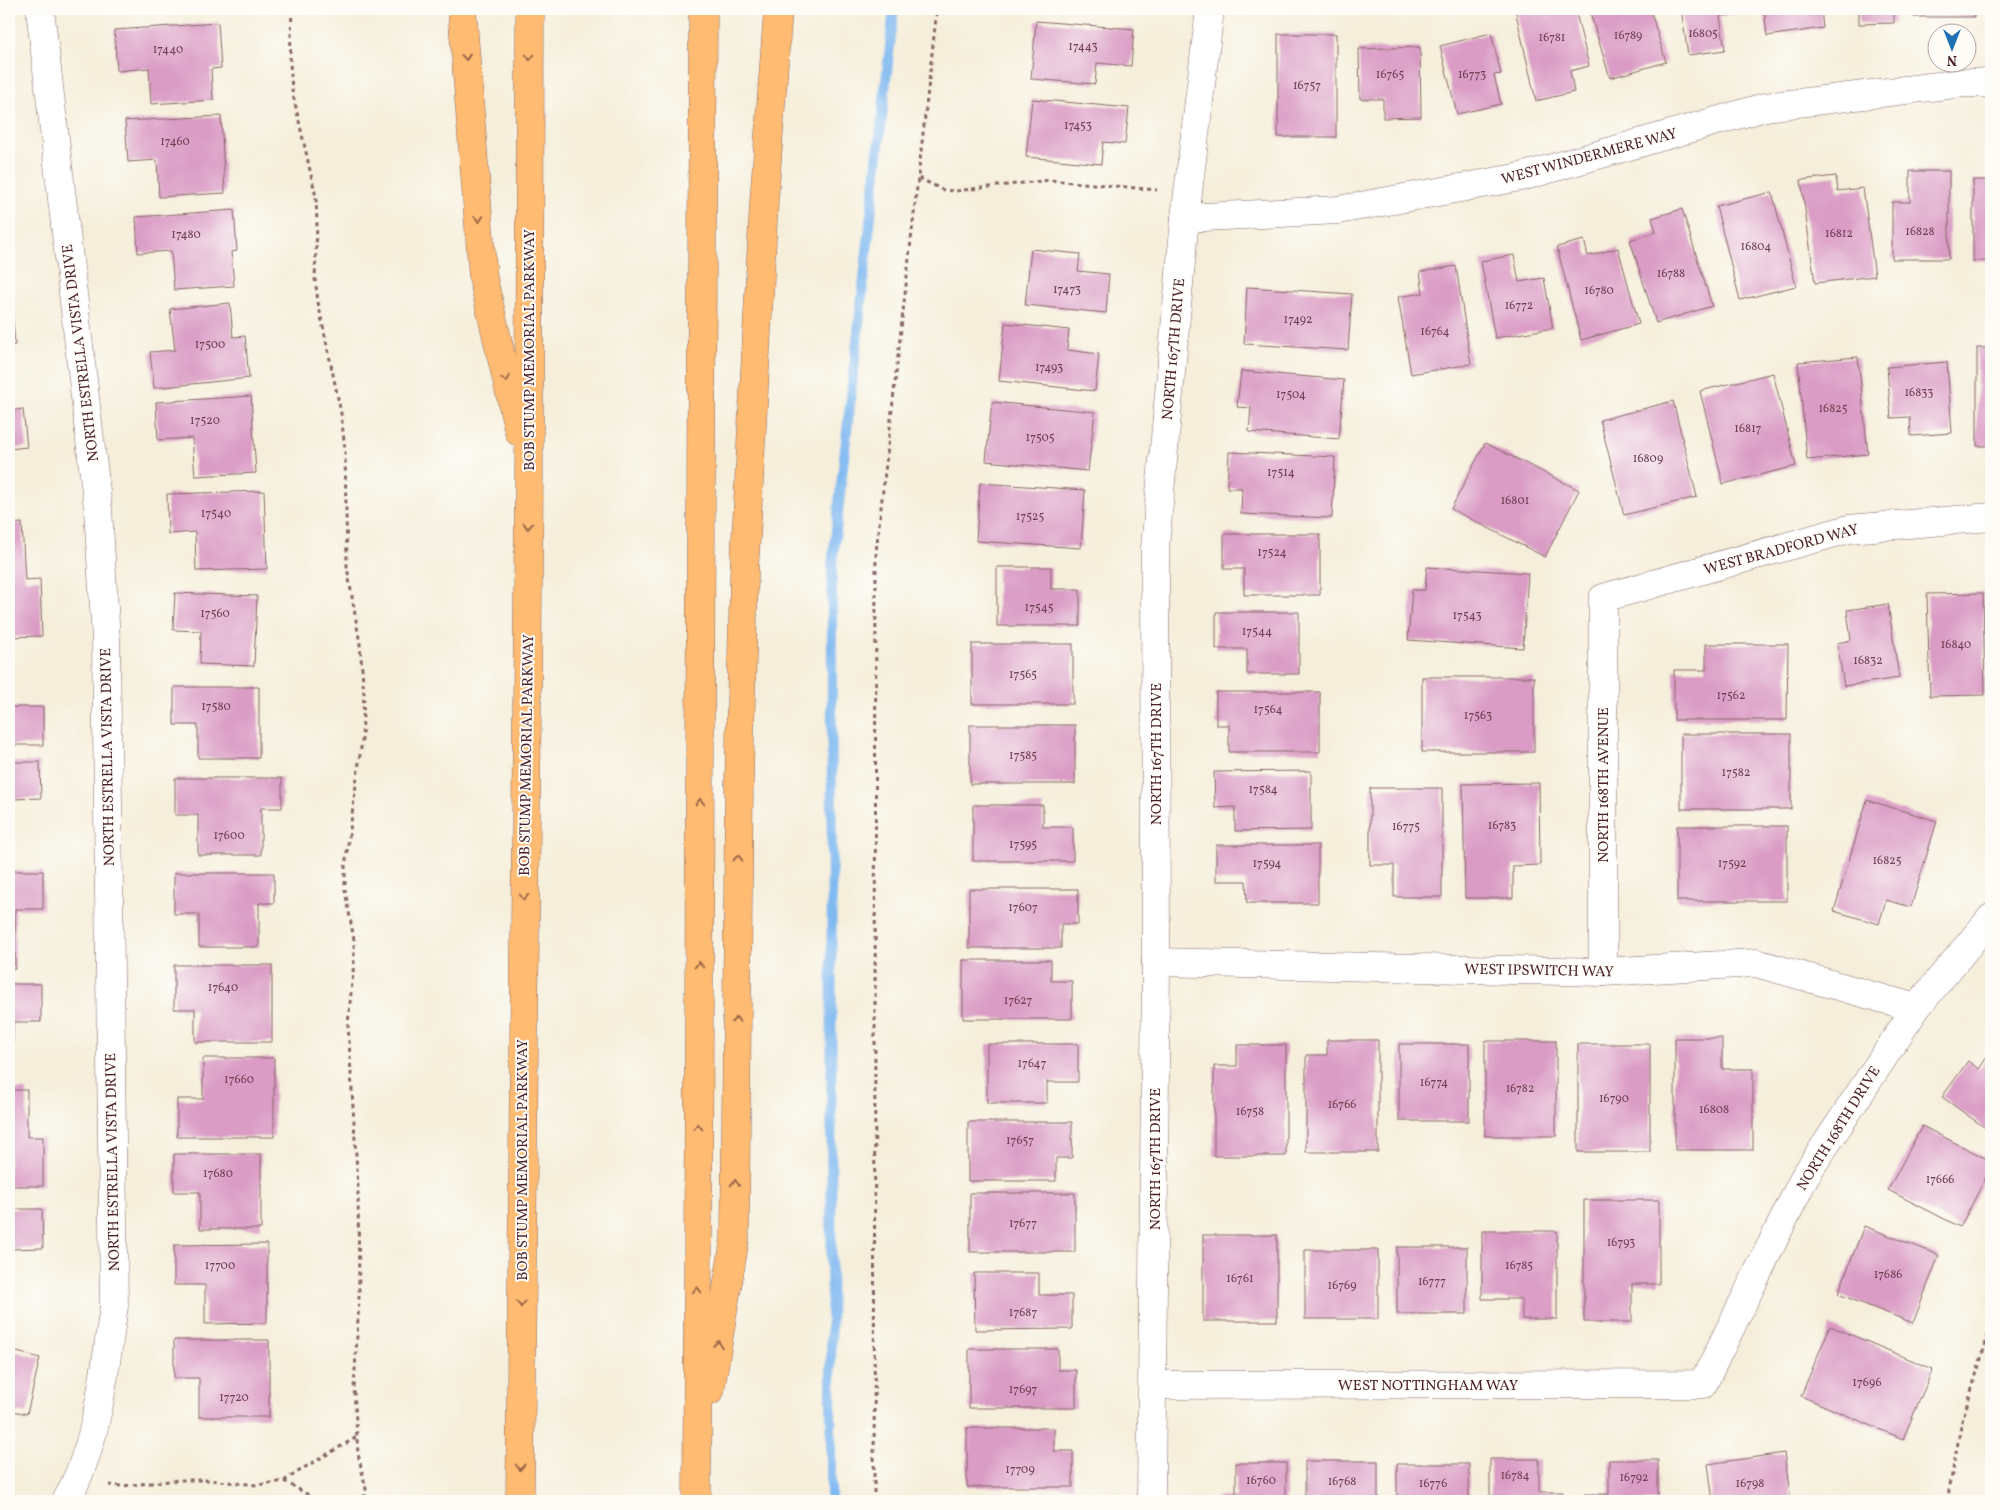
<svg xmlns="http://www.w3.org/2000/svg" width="2000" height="1510" viewBox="0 0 2000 1510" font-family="Vollkorn,serif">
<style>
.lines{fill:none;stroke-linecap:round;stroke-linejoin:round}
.stream{stroke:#80b9f1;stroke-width:10}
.building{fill:#da9bc5}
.street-casing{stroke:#866768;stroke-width:29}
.highway-casing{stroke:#866768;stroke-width:29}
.path{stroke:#866768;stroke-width:3;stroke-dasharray:4 4;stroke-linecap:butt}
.street{stroke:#fff;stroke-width:28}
.highway{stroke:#ffbb71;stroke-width:28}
.oneway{stroke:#9b654a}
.labels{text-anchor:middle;stroke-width:4;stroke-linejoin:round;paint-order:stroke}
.number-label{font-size:12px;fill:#6e3e52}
.street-label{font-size:15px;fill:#4a1f2b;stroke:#fdfcf7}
</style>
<rect width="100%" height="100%" fill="#fdfcf7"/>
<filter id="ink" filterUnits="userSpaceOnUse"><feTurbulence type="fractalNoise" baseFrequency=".02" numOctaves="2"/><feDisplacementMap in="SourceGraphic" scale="10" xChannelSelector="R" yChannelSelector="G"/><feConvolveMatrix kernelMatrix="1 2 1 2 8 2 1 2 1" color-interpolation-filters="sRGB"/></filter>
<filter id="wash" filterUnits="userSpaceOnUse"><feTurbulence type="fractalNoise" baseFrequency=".0096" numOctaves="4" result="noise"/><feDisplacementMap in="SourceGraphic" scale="20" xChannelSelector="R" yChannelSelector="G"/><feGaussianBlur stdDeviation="1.12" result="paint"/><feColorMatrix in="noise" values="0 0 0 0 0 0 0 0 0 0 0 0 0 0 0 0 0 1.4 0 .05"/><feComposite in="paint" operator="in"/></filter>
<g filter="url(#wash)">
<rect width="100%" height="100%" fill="#f5eeda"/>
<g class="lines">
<path class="stream" d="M831,1501l1,-935 62,-557"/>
</g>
<g id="blocks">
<g class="building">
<path d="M1515,9h60l14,57 -19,5 4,21 -38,9z"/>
<path d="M1589,9h61l16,53 -56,16z"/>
<path d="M1681,9h58l1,4 -20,3 5,34 -37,5z"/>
<path d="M1764,9h57l2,19 -56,8z"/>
<path d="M1859,9h35v14l-35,1z"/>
<path d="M1913,9h61v8h-60z"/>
<path d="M1036,21l98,8 -3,37 -34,-3 -2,21 -64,-5z"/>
<path d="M218,23l3,45 -10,1 2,31 -62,4 -2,-36 -32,3 -3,-41z"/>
<path d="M1491,33l10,41 -7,1 7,29 -44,10 -17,-68z"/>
<rect x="1278" y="34" width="58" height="103"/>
<path d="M1420,47l1,70 -38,1v-19h-23l-1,-50z"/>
<path d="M1032,99l97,9 -4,36 -22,-2 -2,22 -75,-7z"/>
<path d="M221,116l4,77 -66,4 -2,-37 -29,2 -3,-41z"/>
<path d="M1910,171h39v88h-57v-57h18z"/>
<path d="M1836,176l2,15 25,-3 12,88 -60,7 -14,-103z"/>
<rect x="1973" y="180" width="18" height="81"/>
<path d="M1772,192l24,94 -56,14 -24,-94z"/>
<path d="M1682,209l30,97 -56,17 -26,-83 26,-8 -4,-14z"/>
<path d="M234,210l3,41 -6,1 3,34 -60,4 -3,-39 -33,2 -2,-36z"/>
<path d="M1584,240l4,16 30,-8 21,76 -58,16 -24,-93z"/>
<path d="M1031,249l49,5 -2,17 31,3 -3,39 -81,-8z"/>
<path d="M1514,255l5,27 25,-4 9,50 -58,10 -14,-77z"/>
<path d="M1456,266l15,98 -60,10 -13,-77 25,-4 -3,-21z"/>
<path d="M1247,287l105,7 -4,56 -104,-6z"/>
<path d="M9,299h2l4,46 -6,1z"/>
<path d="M230,303l3,34 12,-1 4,42 -95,10 -4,-36 25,-2 -5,-41z"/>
<path d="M1005,323l64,7 -2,20 32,4 -4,37 -96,-10z"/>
<rect x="1977" y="348" width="14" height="98"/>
<path d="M1858,357l10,97 -61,6 -9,-98z"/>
<path d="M1947,362l5,71 -41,3 -1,-19 -19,1 -4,-51z"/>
<path d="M1241,371l103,9 -5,59 -90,-7 2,-24 -14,-1z"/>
<path d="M1773,373l23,93 -73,18 -23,-93z"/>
<path d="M251,396l5,77 -61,3 -3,-38 -34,2 -2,-38z"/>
<path d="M1673,401l24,96 -73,18 -24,-95z"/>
<path d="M992,402l103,10 -7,59 -102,-10z"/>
<path d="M23,409l4,38 -18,2v-38z"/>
<path d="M1485,443l94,47 -34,67 -94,-48z"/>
<path d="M1229,452l106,5 -3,61 -91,-4 1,-26h-15z"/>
<path d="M980,483l105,7 -4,58 -105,-7z"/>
<path d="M264,491l3,78 -71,2 -1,-39 -27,2 -1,-40z"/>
<path d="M22,523l3,57 15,-1 2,57 -33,1v-113z"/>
<path d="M1224,534h96v61h-76v-26h-20z"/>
<path d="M997,567h54v22h29v37h-83z"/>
<path d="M1427,567l101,6 -5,75 -115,-8 4,-50h13z"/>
<path d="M175,593l82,3 -3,70 -54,-2 1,-33 -28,-1z"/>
<path d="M1983,593l2,102 -55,1 -3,-102z"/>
<path d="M1888,604l11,74 -55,8 -7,-43 14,-3 -4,-30z"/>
<path d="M1216,612h83v62h-52v-25h-31z"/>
<rect x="972" y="644" width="101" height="60"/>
<path d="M1706,644h82l-1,76h-113v-50h32z"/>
<rect x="1422" y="677" width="112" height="75"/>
<path d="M174,687h85v71h-61v-33h-24z"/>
<path d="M1216,692h104v60h-91v-27h-13z"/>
<rect x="9" y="707" width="34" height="38"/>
<rect x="970" y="725" width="105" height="59"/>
<rect x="1681" y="734" width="110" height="75"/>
<path d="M9,762h31l1,36 -30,1v59h-2z"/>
<path d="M1311,771v59l-76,1v-24l-20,1 -1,-36z"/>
<path d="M175,778h107v30h-21v47h-63v-40h-23z"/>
<path d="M1539,783l1,82 -27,1v32h-48l-2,-114z"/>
<path d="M1370,788h72v109h-48v-32h-24z"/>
<path d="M1867,800l70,21 -26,86 -25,-7 -7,24 -45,-13z"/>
<path d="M973,805h70v22h30v34h-100z"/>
<rect x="1677" y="826" width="110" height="75"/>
<path d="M1216,845h102v58h-71l-1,-22h-30z"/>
<path d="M9,871h34v38h-28v60h-6z"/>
<path d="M174,873h100v30h-15v44h-60v-33h-25z"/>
<path d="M969,889h109v35h-17v24h-92z"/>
<path d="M963,960h88v21h21v38h-109z"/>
<path d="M174,965h98v77h-77v-33h-21z"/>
<path d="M9,984h32v38h-28v51h-4z"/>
<path d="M1675,1038h47v31h31v81h-78z"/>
<path d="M1327,1040h51v112h-72v-97h21z"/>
<rect x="1485" y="1041" width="71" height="95"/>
<path d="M987,1044h91v38h-31v21h-60z"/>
<rect x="1399" y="1044" width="70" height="77"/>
<rect x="1578" y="1044" width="72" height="108"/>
<path d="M1237,1045h49v111h-72v-90h23z"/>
<path d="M1991,1051v81l-49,-35 26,-36 11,8z"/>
<path d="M203,1058h71v79h-97v-38h26z"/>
<path d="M9,1090h18v47h16v49h-34z"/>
<path d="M968,1122h104v36h-16v23h-88z"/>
<path d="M1922,1126l69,35v7l-31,59 -72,-37z"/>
<path d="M174,1154h87v75h-61v-37h-26z"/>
<rect x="970" y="1193" width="105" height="59"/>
<path d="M1584,1200h75v84h-27v38h-48z"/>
<path d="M9,1209h33l1,39 -34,1z"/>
<path d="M1864,1226l75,29 -26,68 -75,-29z"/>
<path d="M1482,1231h75v88h-35v-20h-40z"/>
<rect x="1203" y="1235" width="74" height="86"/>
<path d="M267,1244v79l-62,1v-39h-31v-40z"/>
<rect x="1397" y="1247" width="70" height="67"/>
<rect x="1305" y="1250" width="73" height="69"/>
<path d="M974,1273h65v22h33v34l-97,1z"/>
<path d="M1830,1326l103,43 -30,70 -102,-43z"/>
<path d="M174,1340h95v77h-70v-39h-25z"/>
<path d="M969,1349h89v21h18v38h-107z"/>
<path d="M9,1350l31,8 -13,56 -18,-4z"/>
<path d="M967,1428h87v23h19v36h-106z"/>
<path d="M1784,1453l7,48h-78l-5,-37z"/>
<path d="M1490,1459h49v33h24v9h-73z"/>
<path d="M1609,1460h49v41h-74v-7h25z"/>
<rect x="1305" y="1461" width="73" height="40"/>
<path d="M1236,1463h50v38h-70v-4h20z"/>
<rect x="1397" y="1464" width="72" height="37"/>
</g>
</g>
</g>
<g filter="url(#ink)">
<use href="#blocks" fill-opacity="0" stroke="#866768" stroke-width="1"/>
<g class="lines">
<defs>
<g id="street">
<path d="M40,9l58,500 8,131 8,666c-10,66 -15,136 -48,195"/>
<path d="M1185,218l153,-8 183,-33 244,-70 198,-24h28"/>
<path d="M1156,962l447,10 153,-9 160,45"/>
<path d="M1603,972v-374l246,-69 142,-12"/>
<path d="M1153,1385l550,-1 102,-208 111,-168 75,-90"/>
<path d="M1151,1501l5,-539 -1,-414 30,-330 25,-209"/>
</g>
<g id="highway">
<path d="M462,9l21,269 36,154"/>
<path d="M710,1391l25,-152 4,-456 5,-208 20,-373 14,-193"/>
<path d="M520,1501l9,-1024 1,-468"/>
<path d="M697,1501l6,-1492"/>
</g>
</defs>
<use href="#street" class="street-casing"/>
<use href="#highway" class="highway-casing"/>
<g class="path">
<path d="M292,9l-2,54 2,27 24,107 1,26 -2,55 3,24 23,111 4,37 2,117 13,77 4,50 -2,46 -17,127v23l9,50v22l-6,62 10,164 1,112 -5,89 4,65 8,35 -2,12"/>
<path d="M919,178l24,12 12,1 95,-11 107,10"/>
<path d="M284,1481l28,16 15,4"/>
<path d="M109,1485l13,1 57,-6h30l48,5 27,-4 23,-15 50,-29"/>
<path d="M874,1501l2,-949 61,-543"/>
<path d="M1947,1501l15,-80 29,-95"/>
</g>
<use href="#street" class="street"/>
<use href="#highway" class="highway"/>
</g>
<defs><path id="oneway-chevron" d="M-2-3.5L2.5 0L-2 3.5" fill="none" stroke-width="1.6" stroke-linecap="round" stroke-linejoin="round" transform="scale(1.25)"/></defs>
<g class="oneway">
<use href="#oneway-chevron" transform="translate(466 57) rotate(85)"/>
<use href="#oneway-chevron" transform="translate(530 57) rotate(90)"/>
<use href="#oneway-chevron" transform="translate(479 219) rotate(86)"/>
<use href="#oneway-chevron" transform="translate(506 379) rotate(77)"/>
<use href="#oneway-chevron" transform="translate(528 526) rotate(91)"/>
<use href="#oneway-chevron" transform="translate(700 802) rotate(-90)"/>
<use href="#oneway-chevron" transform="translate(738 858) rotate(-89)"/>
<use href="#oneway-chevron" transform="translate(524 897) rotate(90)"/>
<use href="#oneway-chevron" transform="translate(699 965) rotate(-90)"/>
<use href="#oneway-chevron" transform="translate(736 1020) rotate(-90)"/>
<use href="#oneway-chevron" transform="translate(698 1127) rotate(-90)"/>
<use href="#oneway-chevron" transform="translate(735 1183) rotate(-90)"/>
<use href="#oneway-chevron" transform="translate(697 1290) rotate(-90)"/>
<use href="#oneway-chevron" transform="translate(521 1304) rotate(90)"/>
<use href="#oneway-chevron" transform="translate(718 1344) rotate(-81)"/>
<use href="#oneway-chevron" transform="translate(520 1467) rotate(90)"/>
</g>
</g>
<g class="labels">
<g class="number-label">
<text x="1703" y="37">16805</text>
<text x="1628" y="39">16789</text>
<text x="1552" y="41">16781</text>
<text x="1083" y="50">17443</text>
<text x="168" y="53">17440</text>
<text x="1390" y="78">16765</text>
<text x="1472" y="78">16773</text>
<text x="1307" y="89">16757</text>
<text x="1078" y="129">17453</text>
<text x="175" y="145">17460</text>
<text x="1920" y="235">16828</text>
<text x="1839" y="237">16812</text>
<text x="186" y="238">17480</text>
<text x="1756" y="250">16804</text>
<text x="1671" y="277">16788</text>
<text x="1067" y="293">17473</text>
<text x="1599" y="294">16780</text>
<text x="1519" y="309">16772</text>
<text x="1298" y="323">17492</text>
<text x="1435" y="335">16764</text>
<text x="210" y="348">17500</text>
<text x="1049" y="371">17493</text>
<text x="1919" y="396">16833</text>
<text x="1291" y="398">17504</text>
<text x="1833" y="412">16825</text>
<text x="205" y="424">17520</text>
<text x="1748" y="432">16817</text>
<text x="1040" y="441">17505</text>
<text x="1648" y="462">16809</text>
<text x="1281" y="476">17514</text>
<text x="1515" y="504">16801</text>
<text x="216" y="517">17540</text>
<text x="1030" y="520">17525</text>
<text x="1272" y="556">17524</text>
<text x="1039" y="611">17545</text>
<text x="215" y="617">17560</text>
<text x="1467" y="619">17543</text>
<text x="1257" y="635">17544</text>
<text x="1956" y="648">16840</text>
<text x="1868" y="664">16832</text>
<text x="1023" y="678">17565</text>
<text x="1731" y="699">17562</text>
<text x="216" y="710">17580</text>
<text x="1268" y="713">17564</text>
<text x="1478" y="719">17563</text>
<text x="1023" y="759">17585</text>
<text x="1736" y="776">17582</text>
<text x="1263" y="793">17584</text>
<text x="1502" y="829">16783</text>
<text x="1406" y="830">16775</text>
<text x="229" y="839">17600</text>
<text x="1023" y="848">17595</text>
<text x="1887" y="864">16825</text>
<text x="1267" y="867">17594</text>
<text x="1732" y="867">17592</text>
<text x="1023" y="911">17607</text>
<text x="223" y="991">17640</text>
<text x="1018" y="1004">17627</text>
<text x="1032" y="1067">17647</text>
<text x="239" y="1083">17660</text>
<text x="1434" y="1086">16774</text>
<text x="1520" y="1092">16782</text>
<text x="1614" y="1102">16790</text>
<text x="1342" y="1108">16766</text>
<text x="1714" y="1113">16808</text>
<text x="1250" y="1115">16758</text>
<text x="1020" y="1144">17657</text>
<text x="218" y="1177">17680</text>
<text x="1940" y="1183">17666</text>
<text x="1023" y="1227">17677</text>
<text x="1621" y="1246">16793</text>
<text x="220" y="1269">17700</text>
<text x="1519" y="1269">16785</text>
<text x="1888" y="1278">17686</text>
<text x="1240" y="1282">16761</text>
<text x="1432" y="1285">16777</text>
<text x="1342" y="1289">16769</text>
<text x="1023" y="1316">17687</text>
<text x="1867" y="1386">17696</text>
<text x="1023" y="1393">17697</text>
<text x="234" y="1401">17720</text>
<text x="1020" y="1473">17709</text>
<text x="1515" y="1479">16784</text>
<text x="1634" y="1481">16792</text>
<text x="1261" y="1484">16760</text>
<text x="1342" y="1485">16768</text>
<text x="1433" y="1487">16776</text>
<text x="1750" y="1487">16798</text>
</g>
<g class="street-label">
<text transform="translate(1589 156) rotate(-15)" y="5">WEST WINDERMERE WAY</text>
<text transform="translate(1173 349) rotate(-85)" y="5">NORTH 167TH DRIVE</text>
<text transform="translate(529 350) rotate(-90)" y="5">BOB STUMP MEMORIAL PARKWAY</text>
<text transform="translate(80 353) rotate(-97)" y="5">NORTH ESTRELLA VISTA DRIVE</text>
<text transform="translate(1781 549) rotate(-15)" y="5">WEST BRADFORD WAY</text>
<text transform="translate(1156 754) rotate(-90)" y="5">NORTH 167TH DRIVE</text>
<text transform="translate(526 755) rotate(-89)" y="5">BOB STUMP MEMORIAL PARKWAY</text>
<text transform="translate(107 757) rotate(-91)" y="5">NORTH ESTRELLA VISTA DRIVE</text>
<text transform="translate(1603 785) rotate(-90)" y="5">NORTH 168TH AVENUE</text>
<text transform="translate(1539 970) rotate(1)" y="5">WEST IPSWITCH WAY</text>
<text transform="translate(1838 1128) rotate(-58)" y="5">NORTH 168TH DRIVE</text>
<text transform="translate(1155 1159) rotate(-90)" y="5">NORTH 167TH DRIVE</text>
<text transform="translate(522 1160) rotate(-90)" y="5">BOB STUMP MEMORIAL PARKWAY</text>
<text transform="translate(112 1162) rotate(-91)" y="5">NORTH ESTRELLA VISTA DRIVE</text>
<text x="1428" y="1390">WEST NOTTINGHAM WAY</text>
</g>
</g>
<rect width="2000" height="1510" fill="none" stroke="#fdfcf7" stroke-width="30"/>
<g transform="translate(1952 48) rotate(180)"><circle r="24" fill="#fdfcf7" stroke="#b5a4a5"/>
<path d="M0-4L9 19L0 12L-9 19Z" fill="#1f6fb2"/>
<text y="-8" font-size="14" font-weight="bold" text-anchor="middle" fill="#4a1f2b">N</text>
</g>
</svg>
